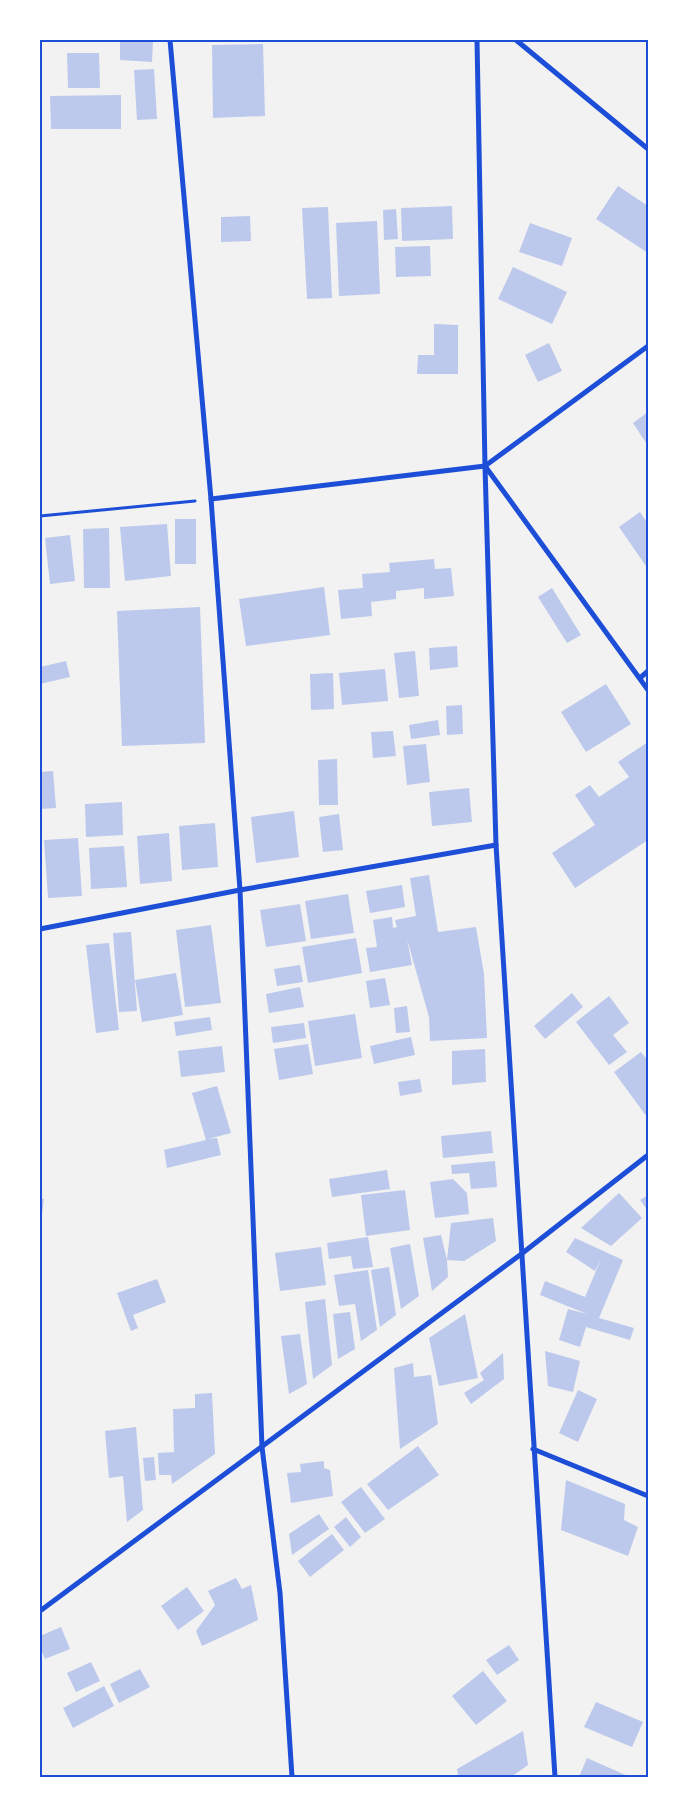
<svg xmlns="http://www.w3.org/2000/svg" width="688" height="1817" viewBox="0 0 688 1817" font-family="Manrope,sans-serif">
<style>
.building{fill:#bdc9ec}
.lines{fill:none;stroke-linecap:round;stroke-linejoin:round}
.path{stroke:#1d4ed8;stroke-width:3}
.minor{stroke:#1d4ed8;stroke-width:5}
.neatline{fill:none;stroke:#1d4ed8;stroke-width:2}
</style>
<rect width="100%" height="100%" fill="#f2f2f2"/>
<g class="building">
<path d="M120,40h33l-1,22 -32,-2z"/>
<path d="M263,44l2,72 -52,2 -1,-73z"/>
<path d="M67,53h32l1,35h-32z"/>
<path d="M154,69l3,50 -20,1 -3,-50z"/>
<path d="M121,95v34h-70l-1,-33z"/>
<path d="M618,186l30,20v47l-52,-34z"/>
<path d="M452,206l1,33 -51,2 -1,-33z"/>
<path d="M328,207l4,91 -25,1 -5,-91z"/>
<path d="M396,209l2,30 -14,1 -1,-30z"/>
<path d="M250,216l1,25 -30,1v-25z"/>
<path d="M377,221l3,73 -41,2 -3,-73z"/>
<path d="M530,223l42,15 -10,28 -43,-14z"/>
<path d="M430,246l1,30 -35,1 -1,-30z"/>
<path d="M513,267l54,25 -15,32 -54,-25z"/>
<path d="M434,324l24,1v49h-41l1,-19h16z"/>
<path d="M549,343l13,28 -24,11 -13,-27z"/>
<path d="M648,412v34l-15,-23z"/>
<path d="M640,512l8,12v45l-29,-42z"/>
<rect x="175" y="519" width="21" height="45"/>
<path d="M167,524l4,52 -46,5 -5,-54z"/>
<path d="M109,528l1,60h-26l-1,-59z"/>
<path d="M70,535l5,46 -25,3 -5,-46z"/>
<path d="M434,559l1,10 16,-1 3,28 -30,3v-11l-28,3v8l-25,3 1,14 -31,3 -3,-29 25,-2 -1,-14 28,-2 -1,-9z"/>
<path d="M324,587l6,48 -84,11 -7,-47z"/>
<path d="M552,588l29,47 -14,8 -29,-46z"/>
<path d="M200,607l5,136 -83,3 -5,-135z"/>
<path d="M457,646l1,21 -28,3 -1,-22z"/>
<path d="M415,651l4,45 -20,2 -5,-45z"/>
<path d="M66,661l4,16 -30,7v-17z"/>
<path d="M385,669l3,32 -46,4 -3,-32z"/>
<path d="M333,673l1,36 -23,1 -1,-36z"/>
<path d="M606,684l25,40 -45,28 -25,-40z"/>
<path d="M462,705l1,29 -16,1 -1,-29z"/>
<path d="M438,720l2,15 -29,4 -2,-14z"/>
<path d="M393,731l3,25 -23,2 -2,-26z"/>
<path d="M648,742v98l-73,48 -23,-35 43,-28 -20,-30 15,-10 9,12 30,-20 -11,-15z"/>
<path d="M426,744l4,38 -23,3 -4,-39z"/>
<path d="M337,759l1,46h-19l-1,-45z"/>
<path d="M53,771l3,37 -16,1v-37z"/>
<path d="M469,788l3,34 -40,4 -3,-34z"/>
<path d="M122,802l1,33 -37,2 -1,-33z"/>
<path d="M294,811l5,46 -43,6 -5,-46z"/>
<path d="M339,814l4,36 -20,2 -4,-35z"/>
<path d="M215,823l3,44 -36,3 -3,-44z"/>
<path d="M169,833l3,48 -32,3 -3,-48z"/>
<path d="M78,838l4,58 -34,2 -4,-58z"/>
<path d="M124,846l3,41 -36,2 -2,-41z"/>
<path d="M429,875l9,57 38,-5 8,47 3,64 -57,3 -1,-24 -22,-78 5,26 -42,7 -4,-24 11,-1 -4,-27 19,-3 1,11 4,-1 -2,-7 21,-4 -6,-38z"/>
<path d="M402,885l3,22 -35,6 -4,-22z"/>
<path d="M348,894l6,39 -43,6 -6,-38z"/>
<path d="M300,904l6,37 -40,6 -6,-37z"/>
<path d="M211,925l10,78 -36,4 -9,-77z"/>
<path d="M131,932l6,79 -18,1 -6,-79z"/>
<path d="M356,938l6,35 -54,10 -6,-36z"/>
<path d="M109,943l10,87 -23,3 -10,-88z"/>
<path d="M300,965l3,17 -26,4 -3,-17z"/>
<path d="M176,973l7,42 -41,7 -7,-42z"/>
<path d="M385,978l5,27 -20,3 -4,-27z"/>
<path d="M300,987l4,20 -35,6 -3,-19z"/>
<path d="M572,993l11,14 -38,32 -11,-13z"/>
<path d="M609,996l20,27 -16,12 14,17 -18,13 -33,-43z"/>
<path d="M407,1006l3,26 -14,1 -2,-25z"/>
<path d="M355,1014l7,44 -47,8 -7,-45z"/>
<path d="M210,1017l2,13 -36,6 -2,-14z"/>
<path d="M304,1023l2,15 -33,5 -2,-16z"/>
<path d="M411,1037l4,18 -41,9 -4,-18z"/>
<path d="M308,1044l5,30 -34,6 -5,-31z"/>
<path d="M222,1046l3,26 -44,5 -3,-26z"/>
<path d="M485,1049l1,33 -34,3v-34z"/>
<path d="M641,1052l7,9 -1,56 -33,-45z"/>
<path d="M420,1079l2,13 -22,4 -2,-14z"/>
<path d="M217,1086l14,47 -23,6 9,-1 4,17 -54,13 -3,-18 42,-10 -14,-47z"/>
<path d="M491,1131l2,22 -50,5 -2,-22z"/>
<path d="M495,1161l2,26 -26,2 -2,-16 -17,1 -1,-9z"/>
<path d="M387,1170l3,19 -58,8 -3,-18z"/>
<path d="M453,1179l14,14 2,21 -34,4 -5,-36z"/>
<path d="M405,1190l5,40 -44,6 -5,-41z"/>
<path d="M619,1193l23,25 -31,28 -30,-18z"/>
<path d="M648,1195v16l-8,-11z"/>
<path d="M40,1198l4,1 -3,25h-1z"/>
<path d="M493,1218l3,23 -32,20 -17,-1 1,17 -16,14 -9,-53 18,-3 6,25 4,-37z"/>
<path d="M368,1237l5,30 -20,2 -2,-13 -22,3 -2,-16z"/>
<path d="M575,1238l48,22 -24,58 35,10 -4,12 -44,-13 -6,20 -21,-7 9,-31 19,5 -47,-19 5,-14 40,16 16,-38 -6,12 -29,-19z"/>
<path d="M410,1244l9,52 -18,13 -11,-61z"/>
<path d="M321,1247l5,38 -46,6 -5,-38z"/>
<path d="M389,1267l7,48 -16,12 -9,-57z"/>
<path d="M368,1270l9,60 -16,11 -6,-37 -16,2 -5,-31z"/>
<path d="M157,1279l9,23 -33,13 5,13 -7,3 -14,-38z"/>
<path d="M325,1299l7,66 -19,14 -8,-77z"/>
<path d="M350,1312l5,37 -17,10 -5,-45z"/>
<path d="M465,1314l13,64 -39,8 -10,-48z"/>
<path d="M300,1334l7,50 -18,10 -8,-58z"/>
<path d="M545,1351l35,10 -7,31 -25,-6z"/>
<path d="M503,1353l1,26 -33,25 -7,-11 20,-13 -4,-7z"/>
<path d="M413,1363l1,14 17,-2 7,49 -38,25 -6,-81z"/>
<path d="M578,1390l19,9 -19,43 -19,-9z"/>
<path d="M212,1393l3,61 -43,30 -1,-9h-12l-1,-22 16,-1 -1,-43 22,-1v-14z"/>
<path d="M136,1427l7,83 -16,12 -4,-46 -14,2 -4,-47z"/>
<path d="M418,1446l21,29 -51,35 -21,-26z"/>
<path d="M154,1457l2,23 -11,1 -2,-23z"/>
<path d="M324,1461v7l6,2 3,26 -42,7 -4,-30 14,-1 -1,-8z"/>
<path d="M566,1480l59,24 -1,16 14,7 -10,29 -67,-26z"/>
<path d="M361,1487l24,32 -20,14 -24,-31z"/>
<path d="M319,1514l10,15 -37,26 -3,-21z"/>
<path d="M346,1517l15,20 -11,10 -16,-20z"/>
<path d="M332,1534l12,16 -34,27 -12,-16z"/>
<path d="M236,1578l6,11 9,-4 7,35 -56,26 -6,-15 19,-26 -7,-14z"/>
<path d="M187,1587l17,24 -26,19 -17,-24z"/>
<path d="M61,1627l9,22 -25,10 -5,-12v-11z"/>
<path d="M509,1645l10,15 -22,15 -11,-15z"/>
<path d="M91,1662l9,19 -24,11 -9,-19z"/>
<path d="M140,1669l10,18 -31,16 -9,-19z"/>
<path d="M483,1671l24,30 -31,24 -24,-29z"/>
<path d="M104,1686l10,20 -41,22 -10,-20z"/>
<path d="M596,1702l47,20 -11,25 -48,-20z"/>
<path d="M523,1731l5,34 -17,12h-53l-1,-8z"/>
<path d="M587,1758l43,19h-51z"/>
</g>
<g class="lines">
<path class="path" d="M40,516l155,-15"/>
<g class="minor">
<path d="M170,40l41,459 29,391 22,557 18,146 12,184"/>
<path d="M477,40l8,426 11,379 59,932"/>
<path d="M516,40l132,109"/>
<path d="M485,466l163,224"/>
<path d="M211,499l274,-33 163,-120"/>
<path d="M640,678l8,-7"/>
<path d="M40,929l200,-39 256,-45"/>
<path d="M533,1449l115,47"/>
<path d="M40,1611l480,-356 128,-100"/>
</g>
</g>
<rect width="688" height="1817" fill="none" stroke="#ffffff" stroke-width="82"/>
<rect x="41" y="41" width="606" height="1735" class="neatline"/>
</svg>
